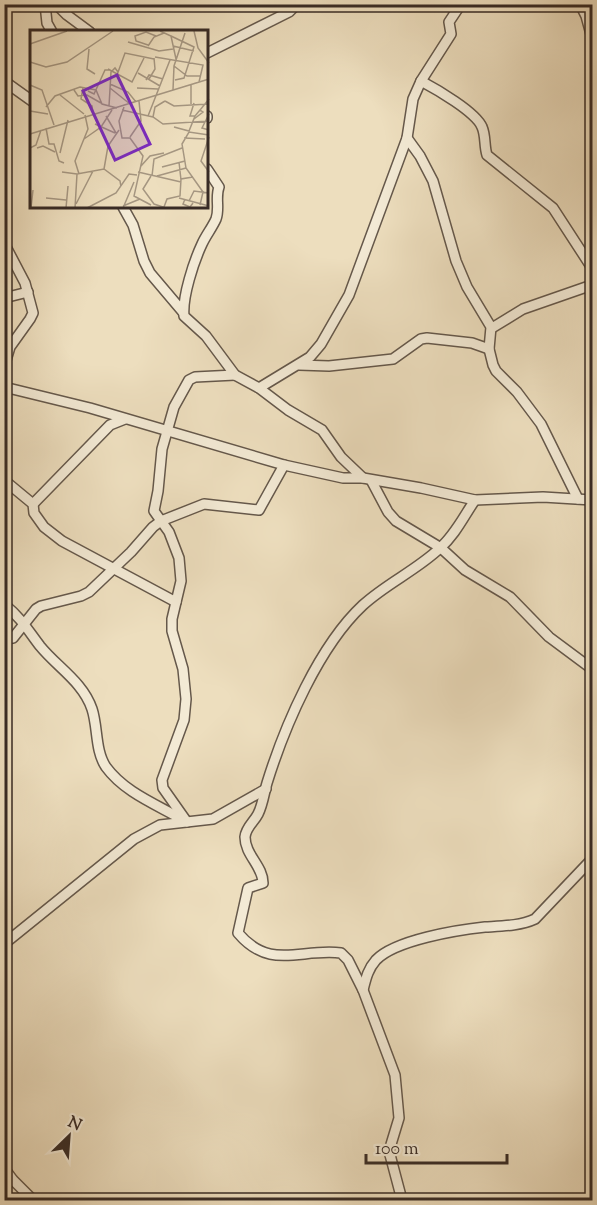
<svg xmlns="http://www.w3.org/2000/svg" width="597" height="1205" viewBox="0 0 597 1205" font-family="'Sorts Mill Goudy',serif">
<style>
.lines{fill:none;stroke-linecap:round;stroke-linejoin:round}
.minor-casing{stroke:#65584b;stroke-width:12}
.minor{stroke:#f3ead5;stroke-width:9}
.inset-road{fill:none;stroke:#a59681;stroke-width:1.5}
.view{fill:#7b2cbf;fill-opacity:0.15;stroke:#7b2cbf;stroke-width:3}
.inset-edge{fill:none;stroke:#382b25;stroke-width:3}
</style>
<rect width="100%" height="100%" fill="#eddebe"/>
<filter id="stains"><feTurbulence type="fractalNoise" baseFrequency=".00333" numOctaves="4"/><feColorMatrix values="0 0 0 0 .2 0 0 0 0 .09 0 0 0 0 .02 0 0 0 .5 -.17"/></filter>
<radialGradient id="worn" r=".72"><stop offset=".6" stop-color="#630" stop-opacity="0"/><stop offset="1" stop-color="#630" stop-opacity=".3"/></radialGradient>
<g class="lines">
<defs>
<g id="minor">
<path d="M45,4l2,19 5,9"/>
<path d="M56,4l11,11 23,17"/>
<path d="M580,4l6,12 6,22"/>
<path d="M207,53l82,-41 8,-8"/>
<path d="M4,81l28,20"/>
<path d="M421,81c15,8 55,31 61,46 4,9 2,19 5,28l66,53 39,60"/>
<path d="M207,116v2"/>
<path d="M407,138l13,18 13,25 23,80 11,26 24,40 -2,22 4,16 3,6 21,21 24,32 37,75"/>
<path d="M207,169l12,18c-4,11 1,21 -3,32 -4,9 -10,16 -14,25 -8,17 -20,53 -18,72l22,20 29,39 24,13 29,22 34,20 19,27 22,21"/>
<path d="M123,207l10,18 11,36 6,12 33,39"/>
<path d="M4,243l21,40 8,30 -3,6 -20,28 -6,20"/>
<path d="M4,298l24,-6"/>
<path d="M492,328l31,-19 69,-24"/>
<path d="M299,365l30,1 64,-7 28,-20 6,-1 45,5 17,6"/>
<path d="M4,387l86,21 194,57 59,13h20l58,10 54,12 68,-3 49,3"/>
<path d="M259,388l51,-31 11,-13 28,-49 58,-157 6,-39 8,-18 30,-47 -2,-12 12,-18"/>
<path d="M4,480l29,24 1,9 10,14 18,14 114,61"/>
<path d="M371,480l17,32 8,9 45,27 24,22 45,27 39,40 43,32"/>
<path d="M33,504l77,-79 15,-6"/>
<path d="M4,604c18,15 23,25 36,42 17,21 43,36 52,63 6,18 3,42 14,58 19,26 52,38 79,54"/>
<path d="M4,639l9,-1 23,-29 5,-3 40,-10 8,-4 42,-40 22,-25 8,-6 43,-17 55,6 25,-45"/>
<path d="M187,822l-24,-34 -1,-8 22,-60 2,-21 -3,-30 -11,-38v-12l9,-38 -2,-23 -10,-26 -15,-21 4,-20 4,-42 12,-42 15,-27 6,-3 40,-2"/>
<path d="M4,944l130,-105 26,-14 53,-6 53,-30"/>
<path d="M363,990c3,-12 5,-21 13,-30 19,-20 81,-30 109,-33 17,-1 35,-1 50,-8l57,-60"/>
<path d="M4,1168l9,12 20,20"/>
<path d="M402,1200l-13,-49 10,-33 -4,-43 -32,-85 -15,-30 -7,-7c-41,-5 -71,18 -103,-20l10,-45 15,-5c0,-17 -18,-28 -18,-46 1,-10 9,-15 13,-23 5,-10 6,-21 9,-31 18,-58 52,-137 96,-178 24,-22 54,-35 77,-57 15,-13 24,-32 35,-48"/>
</g>
</defs>
<use href="#minor" class="minor-casing"/>
<use href="#minor" class="minor"/>
</g>
<g transform="translate(30 30)">
<rect width="178" height="178" fill="#eddebe"/>
<path class="inset-road" d="M130,1l11,5 5,23M164,1l4,17 11,15M141,6l23,11 -10,31 -9,2M98,12l31,9 14,-2M0,14l37,-13M118,15l-12,-4 -1,-5 11,-4 10,4M118,16l6,-9 10,-4M143,16l21,5M59,19l-2,20 8,5M125,27l48,8 -4,17M0,32l16,5 21,-5 46,-31M144,36l13,10h14M78,39l24,13 12,-24M108,43l22,13M87,45l8,-22 29,6M119,49l6,-10 -1,-11M116,50l3,-5 14,4M80,54l18,8 8,10M0,55l12,5 12,35M161,55v19M53,58l-2,11 11,7 1,7M80,58l20,16M107,58l21,1M44,60l4,6 9,-1 14,8M143,60l1,-24 11,-33M58,61l6,3 11,-24h5M30,65l24,19M135,71l9,5 35,-2M164,73l-4,13h5l5,-6M79,76l2,-34 4,-4 3,4M16,77l9,-11 25,-9 16,3 6,14 15,4M94,77l-5,14 3,17h8l13,18 -9,40 17,9M92,80l31,7 10,7 46,-3M0,81l18,3M179,84l-7,14 7,2M76,86l10,17M118,86l22,-56M123,87l2,-10 10,-6M164,89l9,-7 -3,-2 9,-11M65,94l20,9M144,97l15,4 6,-15M16,98l3,16h5l5,17 5,2M0,104l179,-55M100,107l11,-16 -2,-20M179,107l-8,24 8,11M154,108l21,1M54,109l17,-12 11,-17M0,118l6,-3 5,-15M7,118l6,-2 12,6M30,123l8,-33M149,132l2,18M111,136l9,-10 14,-3M132,137l23,-6M74,139l4,-23 11,-16M32,142l15,2 27,-5 16,12 1,6M108,142l43,10M49,144l-4,-13 13,-32 -3,-14M121,146l-8,13 11,15 12,4M122,146l2,-17 28,-11M127,146l29,-8M16,168l20,2M149,168l30,8M155,169l-2,5 7,3 3,-4M159,171l5,-10 15,2M46,174l17,-33M170,175l3,-13 -17,-24 -4,-24 7,-12 20,3M93,176l17,-7M134,177l3,-8 13,-3 1,-17 12,-2M1,178l2,-18M36,178l2,-22M45,178l2,-34M57,178l29,-15 13,-19 8,1M93,178l11,-26"/>
<path class="view" d="M87,45l33,69 -35,16 -32,-69z"/>
<rect width="178" height="178" class="inset-edge"/>
</g>
<rect width="597" height="1205" fill="none" stroke="#eddebe" stroke-width="24"/>
<rect x="6" y="6" width="585" height="1193" fill="none" stroke="#382b25" stroke-width="3"/>
<rect x="12" y="12" width="573" height="1181" fill="none" stroke="#382b25" stroke-width="1.5"/>
<g transform="translate(69 1136) rotate(25)" stroke="#f3ead5" stroke-width="4.5" paint-order="stroke">
<path d="M0-4.5L10 22L0 15L-10 22Z" fill="#382b25"/>
<text y="-9" font-size="16" font-weight="bold" text-anchor="middle" fill="#382b25">N</text>
</g>
<path d="M366 1154v9h141v-9" fill="none" stroke="#382b25" stroke-width="3"/>
<text x="375" y="1154" font-size="18" fill="#382b25" stroke="#f3ead5" stroke-width="4.5" paint-order="stroke">100 m</text>
<rect width="100%" height="100%" filter="url(#stains)"/>
<rect width="100%" height="100%" fill="url(#worn)"/>
</svg>
